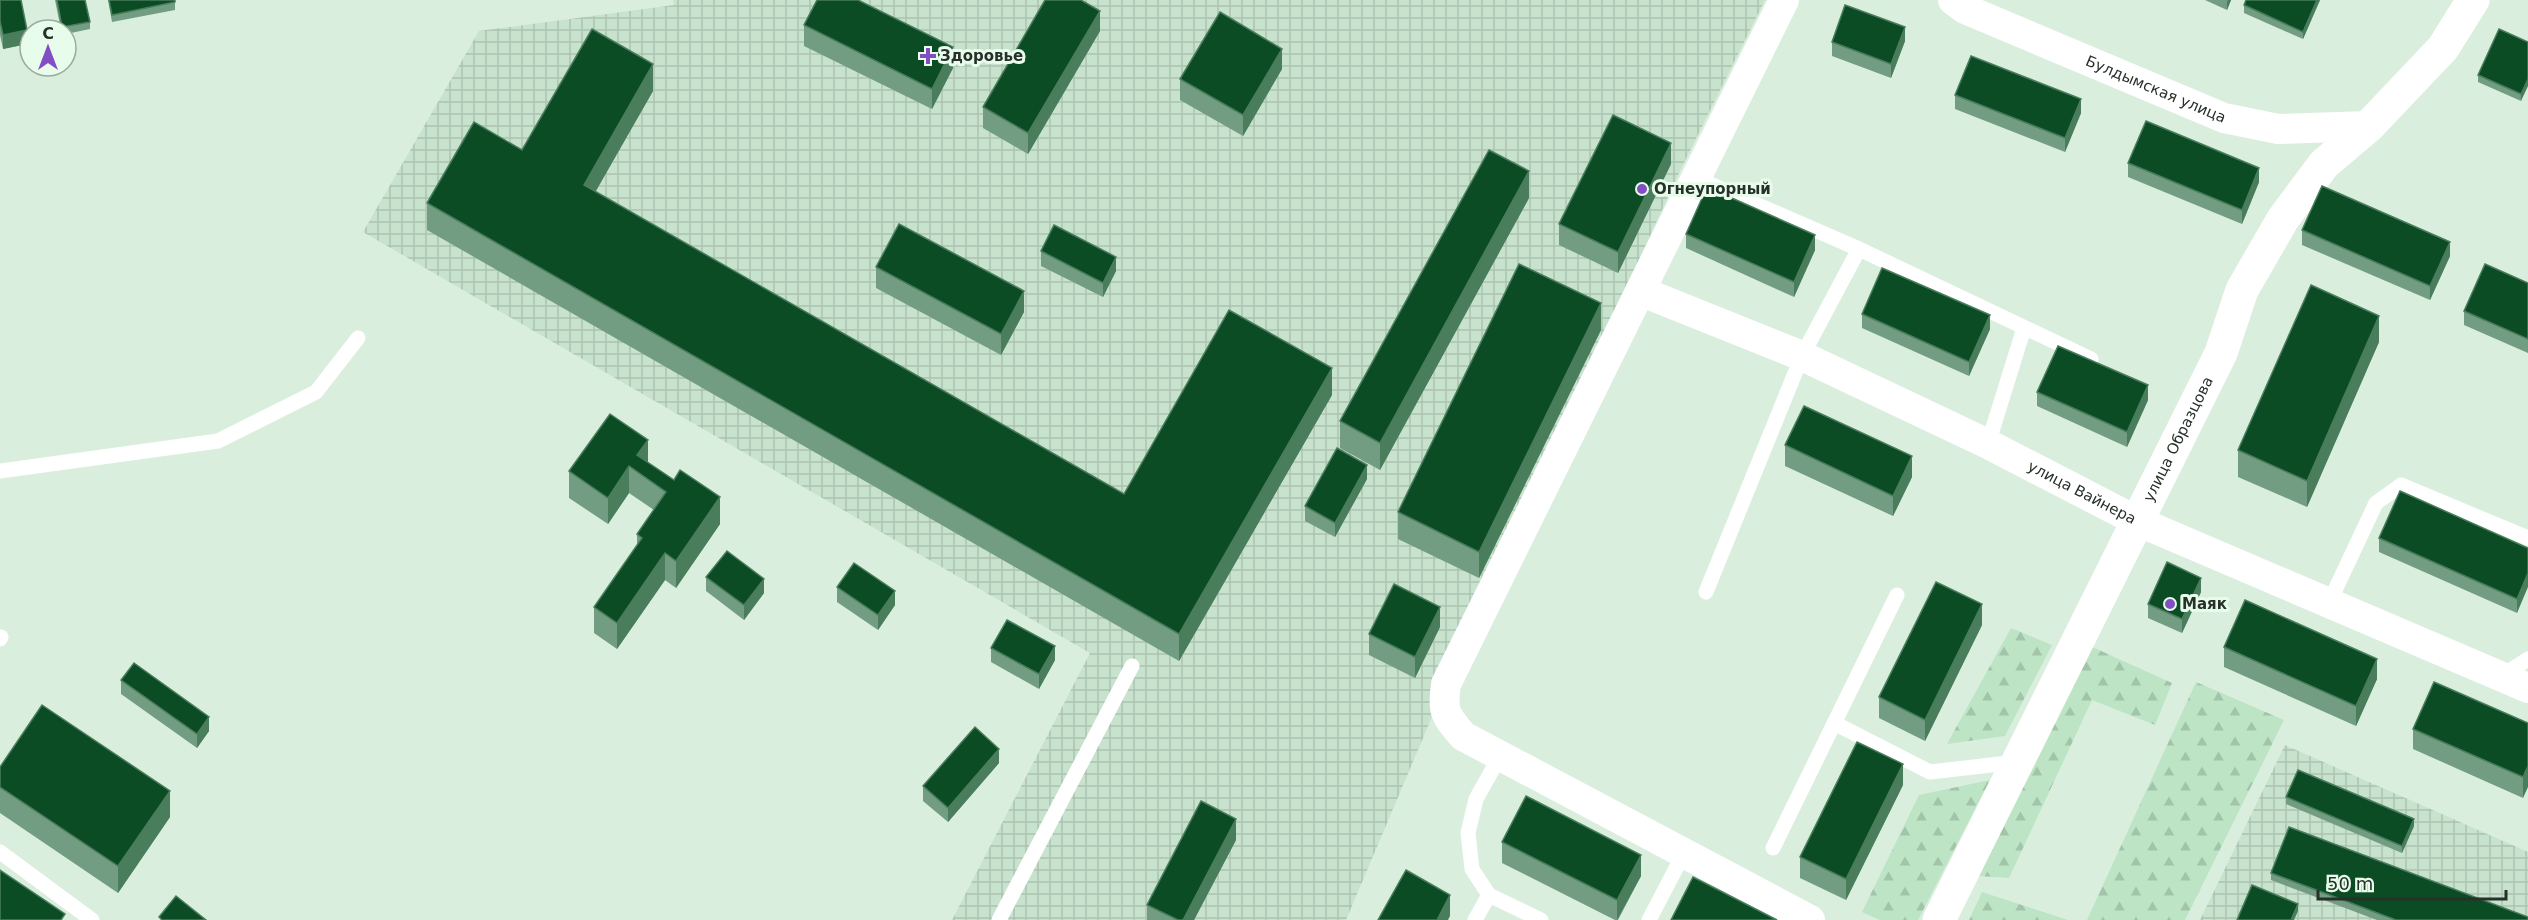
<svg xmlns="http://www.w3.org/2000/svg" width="2528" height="920" viewBox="0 0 2528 920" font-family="'DejaVu Sans',sans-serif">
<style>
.industrial{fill:url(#industrial-grid)}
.forest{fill:url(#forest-firs)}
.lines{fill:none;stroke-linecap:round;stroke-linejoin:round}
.service{stroke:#fff;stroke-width:15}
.minor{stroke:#fff;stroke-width:30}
.secondary{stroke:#fff;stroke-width:33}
.wall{fill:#729d82}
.shaded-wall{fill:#497d5c}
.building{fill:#0b4c25;stroke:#497d5c;stroke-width:1.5}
.poi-dot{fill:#834dc4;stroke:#e7fceb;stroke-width:2}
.labels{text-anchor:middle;stroke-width:6;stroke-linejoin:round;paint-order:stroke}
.poi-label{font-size:15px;font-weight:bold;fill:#28302a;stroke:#e7fceb;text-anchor:start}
.street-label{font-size:15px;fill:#28302a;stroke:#e7fceb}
</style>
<defs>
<pattern id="industrial-grid" width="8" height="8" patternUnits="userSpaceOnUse" patternTransform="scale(1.5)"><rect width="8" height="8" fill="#c7e2cd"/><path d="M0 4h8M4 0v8" fill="none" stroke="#abc2b0"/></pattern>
<pattern id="forest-firs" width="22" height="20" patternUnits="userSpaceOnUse" patternTransform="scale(1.5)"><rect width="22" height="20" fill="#bce4c5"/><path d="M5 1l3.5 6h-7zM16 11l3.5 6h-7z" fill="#a2c4a9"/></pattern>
</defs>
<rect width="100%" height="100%" fill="#daeede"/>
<g class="industrial">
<path d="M673,0h1092l-85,171 -196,423 -138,326h-394l138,-267 -727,-421 116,-201 195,-26z"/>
<path d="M2285,745l243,107v68h-328z"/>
</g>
<g class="forest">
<path d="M2011,628l41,17 -47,91 -58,8z"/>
<path d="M2090,646l82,37 -17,42 -63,-25 -83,178 -30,-2z"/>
<path d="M2196,682l88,38 -99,200h-98z"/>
<path d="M1990,780l-72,140h-38l-18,-8 57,-117z"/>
<path d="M1982,892l86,28h-99z"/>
</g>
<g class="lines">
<g class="service">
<path d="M1696,178l163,71 232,110"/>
<path d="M1988,444l36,-116"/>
<path d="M0,471l218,-30 98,-49 42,-54"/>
<path d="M1706,592l96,-236 57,-107"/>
<path d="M2329,603l47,-100 25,-18 127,53"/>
<path d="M0,639l1,-2"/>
<path d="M2500,677l28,-18"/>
<path d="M1834,723l96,49 87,-10"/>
<path d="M1500,756l-24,43 -8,34 4,36 17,26 52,25"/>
<path d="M1773,848l124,-253"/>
<path d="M0,852l92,68"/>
<path d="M999,920l133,-254"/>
<path d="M1475,920l14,-25"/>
<path d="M1649,920l35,-67"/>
</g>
<g class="minor">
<path d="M1784,0l-338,684c-4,28 -1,31 17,52l347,184"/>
<path id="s1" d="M1953,0l12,9 259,109 54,11 91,-3"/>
<path id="s2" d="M1640,291l162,65 186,88 149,77 391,167"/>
</g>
<path class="secondary" id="s3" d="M1939,920l282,-567 21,-63 41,-71 41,-55 45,-38 74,-78 30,-48"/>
</g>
<g class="wall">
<path d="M0,0l27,44 -24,5 -3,-14z"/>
<path d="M55,0h30l5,22v7l-24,5v-4h-5z"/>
<path d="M108,0h67v10l-63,12z"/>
<path d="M2205,0h26l-4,10z"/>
<path d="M2320,0l-17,39 -59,-26v-8z"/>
<path d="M804,25l149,43 -21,41 -128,-63z"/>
<path d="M1100,31l-72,123 -45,-26v-21z"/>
<path d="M1905,41l-14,37 -59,-22v-14z"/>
<path d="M2528,42l-7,59 -43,-19v-7z"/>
<path d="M1282,69l-39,67 -63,-36v-21z"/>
<path d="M653,91l-58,100 529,303 208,-99 -153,266 -752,-431v-27l95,-53z"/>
<path d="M1955,95l126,18 -16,39 -110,-43z"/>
<path d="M2128,163l131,19 -17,42 -114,-47z"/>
<path d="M1671,164l-53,109 -59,-28v-21z"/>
<path d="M1529,198l-149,272 -40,-22v-27z"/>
<path d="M2302,230l148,26 -20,44 -128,-55z"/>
<path d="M1686,234l129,16 -21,47 -108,-49z"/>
<path d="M1041,251l75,20 -13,26 -62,-31z"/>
<path d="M876,267l148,45 -23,43 -125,-67z"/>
<path d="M2528,283v70l-64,-28v-14z"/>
<path d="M1862,314l128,15 -21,47 -107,-48z"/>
<path d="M1601,330l-122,248 -81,-39v-27z"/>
<path d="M2379,342l-72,165 -69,-30v-27z"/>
<path d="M2037,392l111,8 -21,47 -90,-41z"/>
<path d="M1785,445l127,32 -19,39 -108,-50z"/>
<path d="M648,462l72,62 -44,64 -11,-8 -48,69 -23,-16v-26l43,-62v-11l17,-24 -25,-17 -21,31 -39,-26v-27z"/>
<path d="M1367,479l-32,58 -30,-16v-15z"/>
<path d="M2379,538l149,10 -11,65 -138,-61z"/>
<path d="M706,577l58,16 -20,27 -38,-29z"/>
<path d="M837,587l58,18 -17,25 -41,-28z"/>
<path d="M2201,592l-19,41 -34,-15v-14z"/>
<path d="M1982,625l-57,116 -46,-23v-21z"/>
<path d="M1440,627l-25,51 -46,-23v-21z"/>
<path d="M2224,647l153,32 -21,47 -132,-59z"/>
<path d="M991,648l64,12 -16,29 -48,-27z"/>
<path d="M121,680l88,51 -12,17 -76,-54z"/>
<path d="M2528,723l-5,75 -110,-49v-20z"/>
<path d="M999,763l-51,59 -25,-21v-15z"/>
<path d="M0,767l170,50 -52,76 -118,-80z"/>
<path d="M1903,785l-57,115 -46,-22v-21z"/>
<path d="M2286,797l128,29 -12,27 -116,-49z"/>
<path d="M1236,840l-42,80h-47v-15z"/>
<path d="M1502,842l139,34 -23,44h-3l-113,-57z"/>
<path d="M2271,873l257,47h-151l-106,-40z"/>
</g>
<g class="shaded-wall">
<path d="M2228,0h3l-4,10v-8z"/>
<path d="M2317,0h3l-17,39v-7z"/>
<path d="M1100,11v20l-72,123v-21z"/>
<path d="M1905,27v14l-14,37v-14z"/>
<path d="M27,30v14l-24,5v-14z"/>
<path d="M953,47v21l-21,41v-20z"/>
<path d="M1282,49v20l-39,67v-21z"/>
<path d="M653,64v27l-69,121v-27z"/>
<path d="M2528,79v7l-7,15v-7z"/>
<path d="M2081,99v14l-16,39v-14z"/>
<path d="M1671,143v21l-53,109v-21z"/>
<path d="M2259,168v14l-17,42v-14z"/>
<path d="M1529,171v27l-149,272v-27z"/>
<path d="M1815,235v15l-21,47v-15z"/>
<path d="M2450,242v14l-20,44v-14z"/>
<path d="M1116,257v14l-13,26v-14z"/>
<path d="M1024,291v21l-23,43v-21z"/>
<path d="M1601,303v27l-122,248v-26z"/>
<path d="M1990,315v14l-21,47v-14z"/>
<path d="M2379,316v26l-72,165v-26z"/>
<path d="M1332,368v27l-153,266v-27z"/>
<path d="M2148,385v15l-21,47v-15z"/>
<path d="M648,440v26l-11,-11z"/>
<path d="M1912,456v21l-19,39v-20z"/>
<path d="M1367,465v14l-32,58v-14z"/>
<path d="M629,466v27l-21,31v-26z"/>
<path d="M720,497v27l-44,64v-27z"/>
<path d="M665,553v27l-48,69v-26z"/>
<path d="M2528,573v14l-11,26v-14z"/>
<path d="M2201,578v14l-19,41v-14z"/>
<path d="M764,579v14l-20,27v-15z"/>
<path d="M895,591v14l-17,25v-15z"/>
<path d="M1982,604v21l-57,116v-21z"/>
<path d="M1440,607v20l-25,51v-21z"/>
<path d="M1055,646v14l-16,29v-15z"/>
<path d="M2377,659v20l-21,47v-20z"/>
<path d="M209,717v14l-12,17v-14z"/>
<path d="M999,749v14l-51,59v-14z"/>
<path d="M1903,764v21l-57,115v-21z"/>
<path d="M2528,766v21l-5,11v-21z"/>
<path d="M170,791v26l-52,76v-27z"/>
<path d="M1236,819v21l-42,80h-11z"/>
<path d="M2414,819v7l-12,27v-7z"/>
<path d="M1641,855v21l-24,44v-20z"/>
<path d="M1450,895v21l-2,4h-11z"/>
<path d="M2298,904v7l-4,9h-3z"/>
</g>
<g class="building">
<path d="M0,0h21l6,30 -24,5 -3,-14z"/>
<path d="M57,0h28l5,22 -28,5z"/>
<path d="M109,0h66v2l-63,13z"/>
<path d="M817,0h41l95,47 -21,42 -128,-64z"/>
<path d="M1045,0h36l19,11 -72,122 -45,-26z"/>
<path d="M2246,0h71l-14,32 -59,-27z"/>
<path d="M1845,5l60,22 -14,37 -59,-22z"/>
<path d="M1220,12l62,37 -39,66 -63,-36z"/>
<path d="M592,29l61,35 -69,121 540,309 105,-184 103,58 -153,266 -752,-431 47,-81 48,28z"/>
<path d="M2499,29l29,13v37l-7,15 -43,-19z"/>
<path d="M1971,56l110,43 -16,39 -110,-43z"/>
<path d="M1613,115l58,28 -53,109 -59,-28z"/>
<path d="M2146,121l113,47 -17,42 -114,-47z"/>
<path d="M1489,150l40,21 -149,272 -40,-22z"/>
<path d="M2322,186l128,56 -20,44 -128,-56z"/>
<path d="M1707,187l108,48 -21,47 -108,-48z"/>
<path d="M899,224l125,67 -23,43 -125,-67z"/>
<path d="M1054,225l62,32 -13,26 -62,-32z"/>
<path d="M1519,264l82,39 -122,249 -81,-40z"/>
<path d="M2485,264l43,19v56l-64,-28z"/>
<path d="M1882,268l108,47 -21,47 -107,-48z"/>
<path d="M2311,285l68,31 -72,165 -69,-31z"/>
<path d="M2058,346l90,39 -21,47 -90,-40z"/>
<path d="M1804,406l108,50 -19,40 -108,-51z"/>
<path d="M610,414l38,26 -11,15 37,25 6,-10 40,27 -44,64 -11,-8 -48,70 -23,-16 48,-69 -5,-4 29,-42 -37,-26 -21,32 -39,-27z"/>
<path d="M1337,448l30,17 -32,58 -30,-17z"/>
<path d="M2400,491l128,57v25l-11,26 -138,-61z"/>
<path d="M727,551l37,28 -20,26 -38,-28z"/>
<path d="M2167,562l34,16 -19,41 -34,-15z"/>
<path d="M854,563l41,28 -17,24 -41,-28z"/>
<path d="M1936,582l46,22 -57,116 -46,-23z"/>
<path d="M1394,584l46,23 -25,50 -46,-23z"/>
<path d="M2245,600l132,59 -21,47 -132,-59z"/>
<path d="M1007,620l48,26 -16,28 -48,-26z"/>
<path d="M134,663l75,54 -12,17 -76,-54z"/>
<path d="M2434,682l94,41v43l-5,11 -110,-48z"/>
<path d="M42,705l128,86 -52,75 -118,-79v-20z"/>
<path d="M975,727l24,22 -51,59 -25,-22z"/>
<path d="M1857,742l46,22 -57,115 -46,-22z"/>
<path d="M2298,770l116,49 -12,27 -116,-49z"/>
<path d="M1526,796l115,59 -24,45 -115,-58z"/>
<path d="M1201,801l35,18 -53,101h-5l-31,-15z"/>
<path d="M2289,827l239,90v3h-132l-125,-47z"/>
<path d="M0,870l65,44 -4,6h-61z"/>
<path d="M1406,870l44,25 -13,25h-59z"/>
<path d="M1693,877l84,43h-106z"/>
<path d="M2252,885l46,19 -7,16h-54z"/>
<path d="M176,896l30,24h-44l-3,-3z"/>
</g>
<g class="poi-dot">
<path d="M925 47h6v6h6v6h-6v6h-6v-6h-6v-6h6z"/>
<circle cx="1642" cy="189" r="6"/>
<circle cx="2170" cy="604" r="6"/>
</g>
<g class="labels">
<g class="poi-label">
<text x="940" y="61">Здоровье</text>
<text x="1654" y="194">Огнеупорный</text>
<text x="2182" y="609">Маяк</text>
</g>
<g class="street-label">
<text dy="5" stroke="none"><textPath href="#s1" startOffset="222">Булдымская улица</textPath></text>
<text dy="5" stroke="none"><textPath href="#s3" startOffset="537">улица Образцова</textPath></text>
<text dy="5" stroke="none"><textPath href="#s2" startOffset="486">улица Вайнера</textPath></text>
</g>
</g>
<g transform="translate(48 48)"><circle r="28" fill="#e7fceb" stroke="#9baa9e" stroke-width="1.5"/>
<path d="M0-4.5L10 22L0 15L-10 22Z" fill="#834dc4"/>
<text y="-9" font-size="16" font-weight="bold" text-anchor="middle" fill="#28302a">С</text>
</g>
<path d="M2318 890v9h188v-9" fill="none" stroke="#28302a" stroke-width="3"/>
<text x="2327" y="890" font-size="18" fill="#28302a" stroke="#e7fceb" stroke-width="4.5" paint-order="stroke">50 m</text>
</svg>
